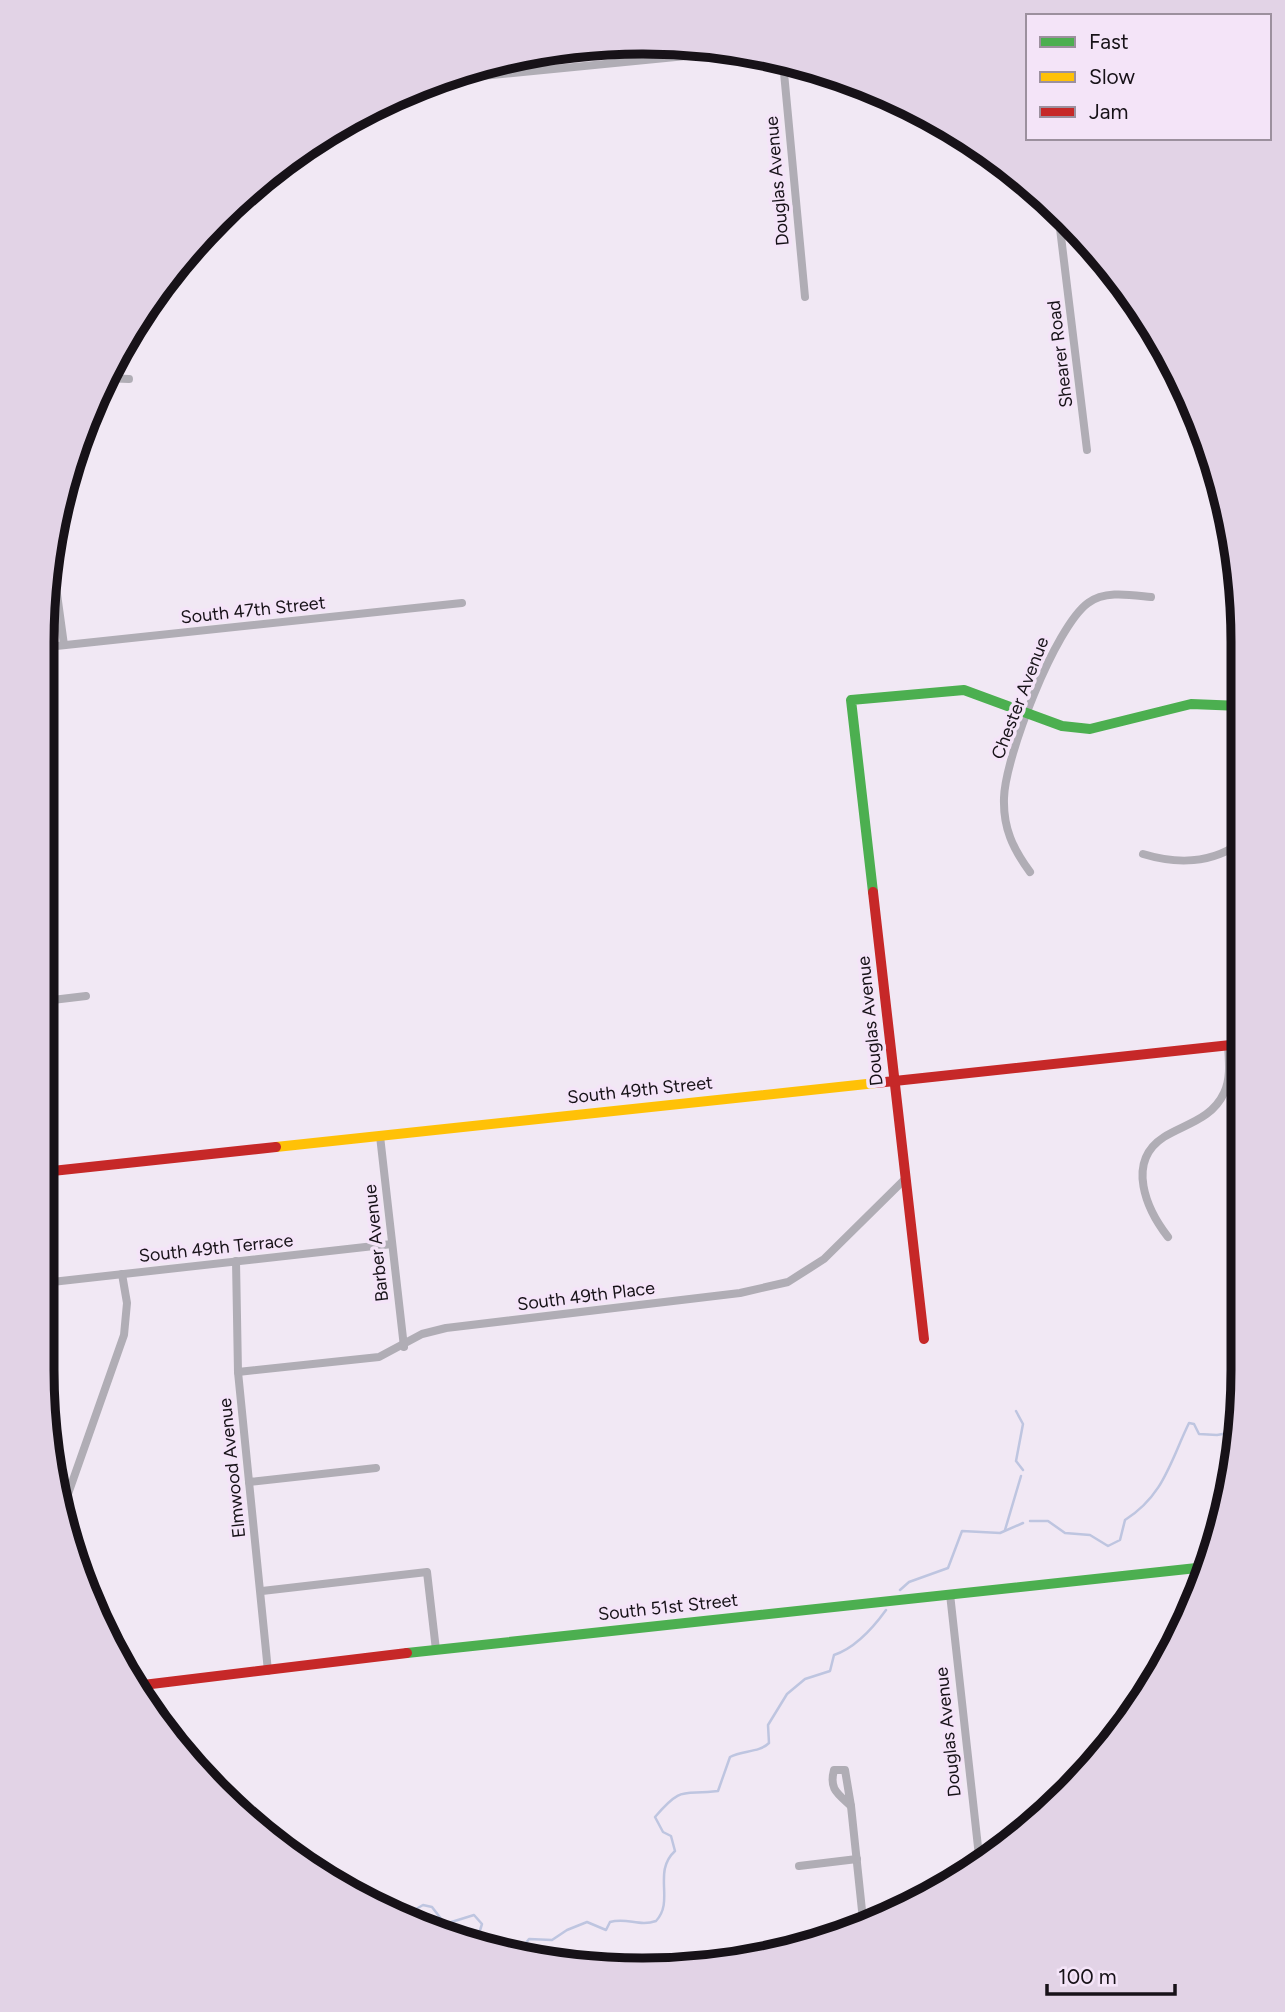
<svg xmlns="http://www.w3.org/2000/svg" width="1285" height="2012" viewBox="0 0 1285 2012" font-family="Figtree,sans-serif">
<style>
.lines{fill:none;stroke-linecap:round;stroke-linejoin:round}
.stream{stroke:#bec5e0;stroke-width:2.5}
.street{stroke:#b0adb5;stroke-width:8}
.fast{stroke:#4caf50;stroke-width:10}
.slow{stroke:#ffc107;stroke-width:10}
.jam{stroke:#c62828;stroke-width:10}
.labels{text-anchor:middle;stroke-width:7;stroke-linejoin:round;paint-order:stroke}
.street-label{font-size:18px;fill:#171218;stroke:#f4e4f8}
.rim{fill:none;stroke:#171218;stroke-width:9}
</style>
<rect width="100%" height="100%" fill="#f1e8f4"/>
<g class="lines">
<g class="stream">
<path d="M1016,1411l7,13 -7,37 7,9"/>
<path d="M1030,1521h18l17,12 25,2 18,11 12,-6 5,-20c39,-25 45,-58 64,-97l5,1 5,10 18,1 17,-3 4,4"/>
<path d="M1005,1530l16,-54"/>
<path d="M900,1590l9,-8 39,-14 14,-37 38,2 23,-10"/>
<path d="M406,1915l17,-10 9,2 13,17 29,-9 8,9 -6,19"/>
<path d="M519,1952l10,-13 23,1 15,-10 20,-8 19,8 4,-8c17,-5 29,5 46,-1 19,-20 -4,-49 19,-70l-4,-15 -8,-4 -8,-15c28,-33 28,-21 63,-26l12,-34c12,-7 29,-4 39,-14l-1,-18 19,-31 18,-15 25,-8 4,-16c21,-7 39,-27 52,-45"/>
</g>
<g class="street">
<path d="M783,62l22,235"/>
<path d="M441,80l296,-29"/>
<path d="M1058,212l29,238"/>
<path d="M104,378l25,1"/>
<path d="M51,550l13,95"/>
<path d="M47,647l415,-44"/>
<path d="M1143,854c33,10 69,10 98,-12"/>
<path d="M1030,872c-17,-23 -27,-44 -26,-74 1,-41 51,-171 84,-195 17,-13 43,-8 63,-6"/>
<path d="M44,1001l42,-5"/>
<path d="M380,1136l24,211"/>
<path d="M1168,1237c-21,-27 -43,-75 -4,-100 21,-13 48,-18 60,-44 7,-14 5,-32 4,-48"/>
<path d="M236,1261l2,111 30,299"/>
<path d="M43,1283l349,-39"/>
<path d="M238,1372l141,-15 43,-23 24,-6 294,-35 48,-11 36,-23 80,-79"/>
<path d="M249,1482l127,-14"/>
<path d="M63,1497l5,-3 56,-159 3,-32 -5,-29"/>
<path d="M262,1591l165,-19 9,78"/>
<path d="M950,1594l30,271"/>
<path d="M834,1770h11l6,36c-14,-13 -22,-17 -17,-36z"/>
<path d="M851,1806l12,114"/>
<path d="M799,1866l58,-7"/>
</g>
<g class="fast">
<path d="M873,892l-22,-192 113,-10 98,36 28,3 101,-25 50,2"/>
<path d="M407,1653l799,-86"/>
</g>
<path class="slow" d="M276,1147l600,-64"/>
<g class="jam">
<path d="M873,892l51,447"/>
<path d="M876,1083l364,-39"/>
<path d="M43,1172l233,-25"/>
<path d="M135,1686l272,-33"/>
</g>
</g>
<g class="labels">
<g class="street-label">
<text transform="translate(777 181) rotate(-95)" y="6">Douglas Avenue</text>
<text transform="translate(1060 354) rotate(-97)" y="6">Shearer Road</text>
<text transform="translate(253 610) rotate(-6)" y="6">South 47th Street</text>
<text transform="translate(1020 698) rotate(-69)" y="6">Chester Avenue</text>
<text transform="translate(870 1021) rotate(-96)" y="6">Douglas Avenue</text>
<text transform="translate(640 1090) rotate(-6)" y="6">South 49th Street</text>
<text transform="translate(376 1243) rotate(-96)" y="6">Barber Avenue</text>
<text transform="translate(216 1248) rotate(-6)" y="6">South 49th Terrace</text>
<text transform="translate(586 1296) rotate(-7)" y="6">South 49th Place</text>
<text transform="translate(232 1468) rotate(-96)" y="6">Elmwood Avenue</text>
<text transform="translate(668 1607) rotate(-6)" y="6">South 51st Street</text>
<text transform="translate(948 1732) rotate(-96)" y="6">Douglas Avenue</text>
</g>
</g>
<path d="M0 0H1285V2012H0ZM642 54H643A588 588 0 0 1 1231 642V1370A588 588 0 0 1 643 1958H642A588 588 0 0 1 54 1370V642A588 588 0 0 1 642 54Z" fill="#e2d3e6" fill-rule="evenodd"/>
<path class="rim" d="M642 54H643A588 588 0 0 1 1231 642V1370A588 588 0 0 1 643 1958H642A588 588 0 0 1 54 1370V642A588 588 0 0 1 642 54Z"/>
<rect x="1026" y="14" width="245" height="126" fill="#f4e4f8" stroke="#9c909e" stroke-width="2"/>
<rect x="1040" y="37" width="35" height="10" fill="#4caf50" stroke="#9c909e" stroke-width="2"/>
<text x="1089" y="49" font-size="21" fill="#171218">Fast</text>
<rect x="1040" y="72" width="35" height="10" fill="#ffc107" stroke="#9c909e" stroke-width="2"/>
<text x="1089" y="84" font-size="21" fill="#171218">Slow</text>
<rect x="1040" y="107" width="35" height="10" fill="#c62828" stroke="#9c909e" stroke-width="2"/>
<text x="1089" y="119" font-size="21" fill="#171218">Jam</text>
<path d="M1047 1984v10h128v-10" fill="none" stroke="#171218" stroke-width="3.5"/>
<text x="1058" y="1984" font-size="21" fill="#171218" stroke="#f4e4f8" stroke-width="5" paint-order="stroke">100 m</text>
</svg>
